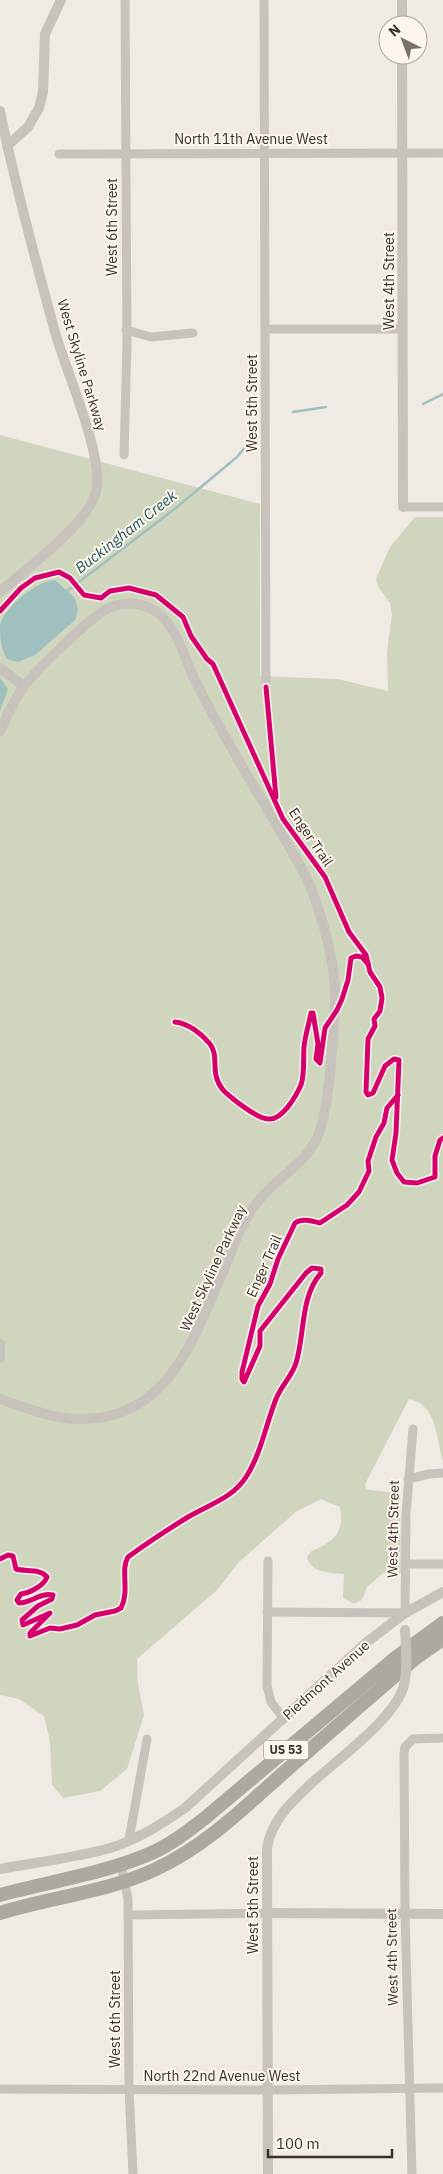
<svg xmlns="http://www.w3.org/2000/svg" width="443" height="2174" viewBox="0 0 443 2174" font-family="'IBM Plex Sans',sans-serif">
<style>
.green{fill:#d0d5be}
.water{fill:#a0c0c0}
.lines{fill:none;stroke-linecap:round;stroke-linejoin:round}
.stream{stroke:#a0c0c0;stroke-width:2.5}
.minor{stroke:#c8c2bd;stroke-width:9}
.tertiary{stroke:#c8c2bd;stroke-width:10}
.trunk{stroke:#aea8a2;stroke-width:14}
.tertiary-bridge{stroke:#c8c2bd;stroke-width:10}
.cycleway-casing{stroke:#fbf5ed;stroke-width:8}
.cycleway{stroke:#d6006c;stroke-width:5}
.labels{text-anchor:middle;stroke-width:4;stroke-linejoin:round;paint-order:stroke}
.shield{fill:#fbf5ed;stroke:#746b64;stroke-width:1}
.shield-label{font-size:12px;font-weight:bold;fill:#3a302a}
.street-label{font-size:14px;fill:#3a302a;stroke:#fbf5ed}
.water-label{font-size:15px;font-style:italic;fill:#1f575c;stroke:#fbf5ed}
</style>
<rect width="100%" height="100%" fill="#efeae4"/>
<path class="green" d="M0,435l260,69v172l77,3 51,12 -1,-38 5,-39 -2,-11 -11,-15 -3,-9 14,-32 25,-30h28v944c-7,-22 -5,-56 -34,-62l-44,85 1,5 4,1 30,3 1,80h-18l-16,14 -5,13 -8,4 -11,-6 1,-24c-15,-2 -31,0 -37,-16l3,-6c23,-10 35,-18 30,-45l-19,-8 -24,12 -22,19 -36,32 -22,28 -80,69 1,25 6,31 -17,54 -27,22 -37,7 -11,-13 -2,-44 -6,-25 -25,-17 -19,-4z"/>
<g class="water">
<path d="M55,580l20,18 3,12 -3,10 -40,35 -17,7 -11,-3c-6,-10 -7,-21 -7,-34 5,-18 36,-44 55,-45z"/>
<path d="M0,678l8,11 -8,22z"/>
</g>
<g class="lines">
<g class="stream">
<path d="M423,404l20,-10"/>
<path d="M293,412l33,-5"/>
<path d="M66,592l111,-85 60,-50 15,-18"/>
</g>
<g class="minor">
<path d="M264,0l2,687"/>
<path d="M59,154l384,-1"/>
<path d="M266,329h137"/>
<path d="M126,330l25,7 42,-4"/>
<path d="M124,455l3,-111 -2,-344"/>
<path d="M403,507h40"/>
<path d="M408,1479l21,-5 14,-1"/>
<path d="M268,1561l-1,125 4,16 13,17"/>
<path d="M406,1564h37"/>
<path d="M267,1612l138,1 1,-99 7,-85"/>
<path d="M129,1840l18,-101"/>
<path d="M121,1864l7,35 1,190 4,85"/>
<path d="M128,1915l138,-2"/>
<path d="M0,2089l267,1 176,-2"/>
<path d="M412,2174l-7,-260 -1,-161 1,-6 8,-8 30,-1"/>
</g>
<g class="tertiary">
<path d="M402,0v25"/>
<path d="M402,55l1,452"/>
<path d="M0,111c15,74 35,148 55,221 10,37 50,125 41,160 -9,33 -69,76 -96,100"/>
<path d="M7,146l21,-19 11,-19 4,-16 2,-58 16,-34"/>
<path d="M0,668l24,18"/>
<path d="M0,731c7,-15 14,-31 24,-45 14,-17 65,-68 83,-77 13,-7 30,-7 43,-1 25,12 33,46 43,68 23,48 51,93 77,138 14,24 29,47 40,72 13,32 27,83 25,117 -2,33 -5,110 -19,137 -12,24 -39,38 -56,59 -18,21 -27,49 -37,73 -29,65 -53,144 -137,147 -29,2 -59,-11 -86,-20"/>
<path d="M0,1344v14"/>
<path d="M0,1869c36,-7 75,-11 110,-21 27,-8 52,-24 75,-40l182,-166 38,-29 38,-21"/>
<path d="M266,1913l177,1"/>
<path d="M268,2174l-1,-326c5,-30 27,-48 48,-68"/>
</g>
<g class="trunk">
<path d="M0,1895c48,-13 101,-21 147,-40 22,-9 40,-23 58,-37l189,-159 49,-36"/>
<path d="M0,1913c51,-16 108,-21 156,-44 48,-22 87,-60 126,-95 45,-39 89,-78 135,-117l26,-18"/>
</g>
<path class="tertiary-bridge" d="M315,1780c26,-23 81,-63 89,-95 4,-17 2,-37 1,-55"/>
<defs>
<g id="cycleway">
<path d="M0,611l21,-23 14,-10 24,-6 11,6 14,17 17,3 9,-7 19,-3 27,7 27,22 8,19 16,23 6,5 70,155 42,58 24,55 17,23 4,17 10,15 2,11 -2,13 -6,8 1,7 -7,13 -2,53 2,3 5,-2 12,-27 9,-7 5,1 -3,73 -4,27 5,13 7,9 13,1 18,-6v-21l5,-16 3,-2"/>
<path d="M266,687l10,110"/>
<path d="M175,1022c13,1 27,12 35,22 10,13 -1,29 13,46 8,8 33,28 45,29 14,2 28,-23 33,-34 4,-12 2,-26 3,-38 1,-11 5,-23 7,-34h2l5,31 -2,15 4,4 5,-35 12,-18 5,-11 6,-19 3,-22 5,-2 6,1 6,7"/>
<path d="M0,1559l8,-4 5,1 3,13c10,3 23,-1 31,8 -3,9 -18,16 -26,17l-4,6 2,3c12,0 22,-11 34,-8l-1,4 -14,7 -16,14 1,5 27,-12 -20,20v3l20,-8 10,1 17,-4 18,-10 20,-4 6,-3c9,-17 -1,-38 7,-51 19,-14 39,-27 60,-40 20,-12 45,-19 58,-40 15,-23 20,-53 30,-78 5,-13 16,-23 20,-36 9,-29 4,-66 25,-90v-4l-9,-1 -6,5 -46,58v15l-16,36 -2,-3v-7l16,-66 12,-22 8,-25 17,-36c7,-5 17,-2 25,0l27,-18 12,-13 10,-21 -1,-10 8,-24 8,-14 3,-15 11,-13"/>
</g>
</defs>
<use href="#cycleway" class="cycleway-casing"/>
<use href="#cycleway" class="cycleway"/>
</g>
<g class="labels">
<rect class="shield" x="263.5" y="1740.5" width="45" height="19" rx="4"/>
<g class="shield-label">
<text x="286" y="1754">US 53</text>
</g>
<g class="street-label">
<text x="251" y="144">North 11th Avenue West</text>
<text transform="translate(112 227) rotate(-90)" y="5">West 6th Street</text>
<text transform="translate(389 281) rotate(-90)" y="5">West 4th Street</text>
<text transform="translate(82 365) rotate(73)" y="5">West Skyline Parkway</text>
<text transform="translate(252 403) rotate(-90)" y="5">West 5th Street</text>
<text transform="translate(311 837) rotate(56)" y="5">Enger Trail</text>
<text transform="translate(264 1266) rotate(-66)" y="5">Enger Trail</text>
<text transform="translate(213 1268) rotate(-65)" y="5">West Skyline Parkway</text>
<text transform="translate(393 1529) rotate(-89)" y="5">West 4th Street</text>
<text transform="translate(326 1680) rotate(-42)" y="5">Piedmont Avenue</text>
<text transform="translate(253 1905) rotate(-90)" y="5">West 5th Street</text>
<text transform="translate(392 1957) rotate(-91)" y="5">West 4th Street</text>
<text transform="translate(115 2019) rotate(-90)" y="5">West 6th Street</text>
<text x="222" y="2081">North 22nd Avenue West</text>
</g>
<g class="water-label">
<text transform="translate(126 532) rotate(-38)" y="5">Buckingham Creek</text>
</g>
</g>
<g transform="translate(403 40) rotate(318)"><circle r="24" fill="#fbf5ed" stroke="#aea69f"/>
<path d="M0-4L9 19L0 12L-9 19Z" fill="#79716b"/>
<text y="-8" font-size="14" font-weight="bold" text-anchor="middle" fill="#3a302a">N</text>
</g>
<path d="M268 2149v8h124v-8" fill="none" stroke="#3a302a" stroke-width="2.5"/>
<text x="276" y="2149" font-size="15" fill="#3a302a" stroke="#fbf5ed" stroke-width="4" paint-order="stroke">100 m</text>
</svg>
